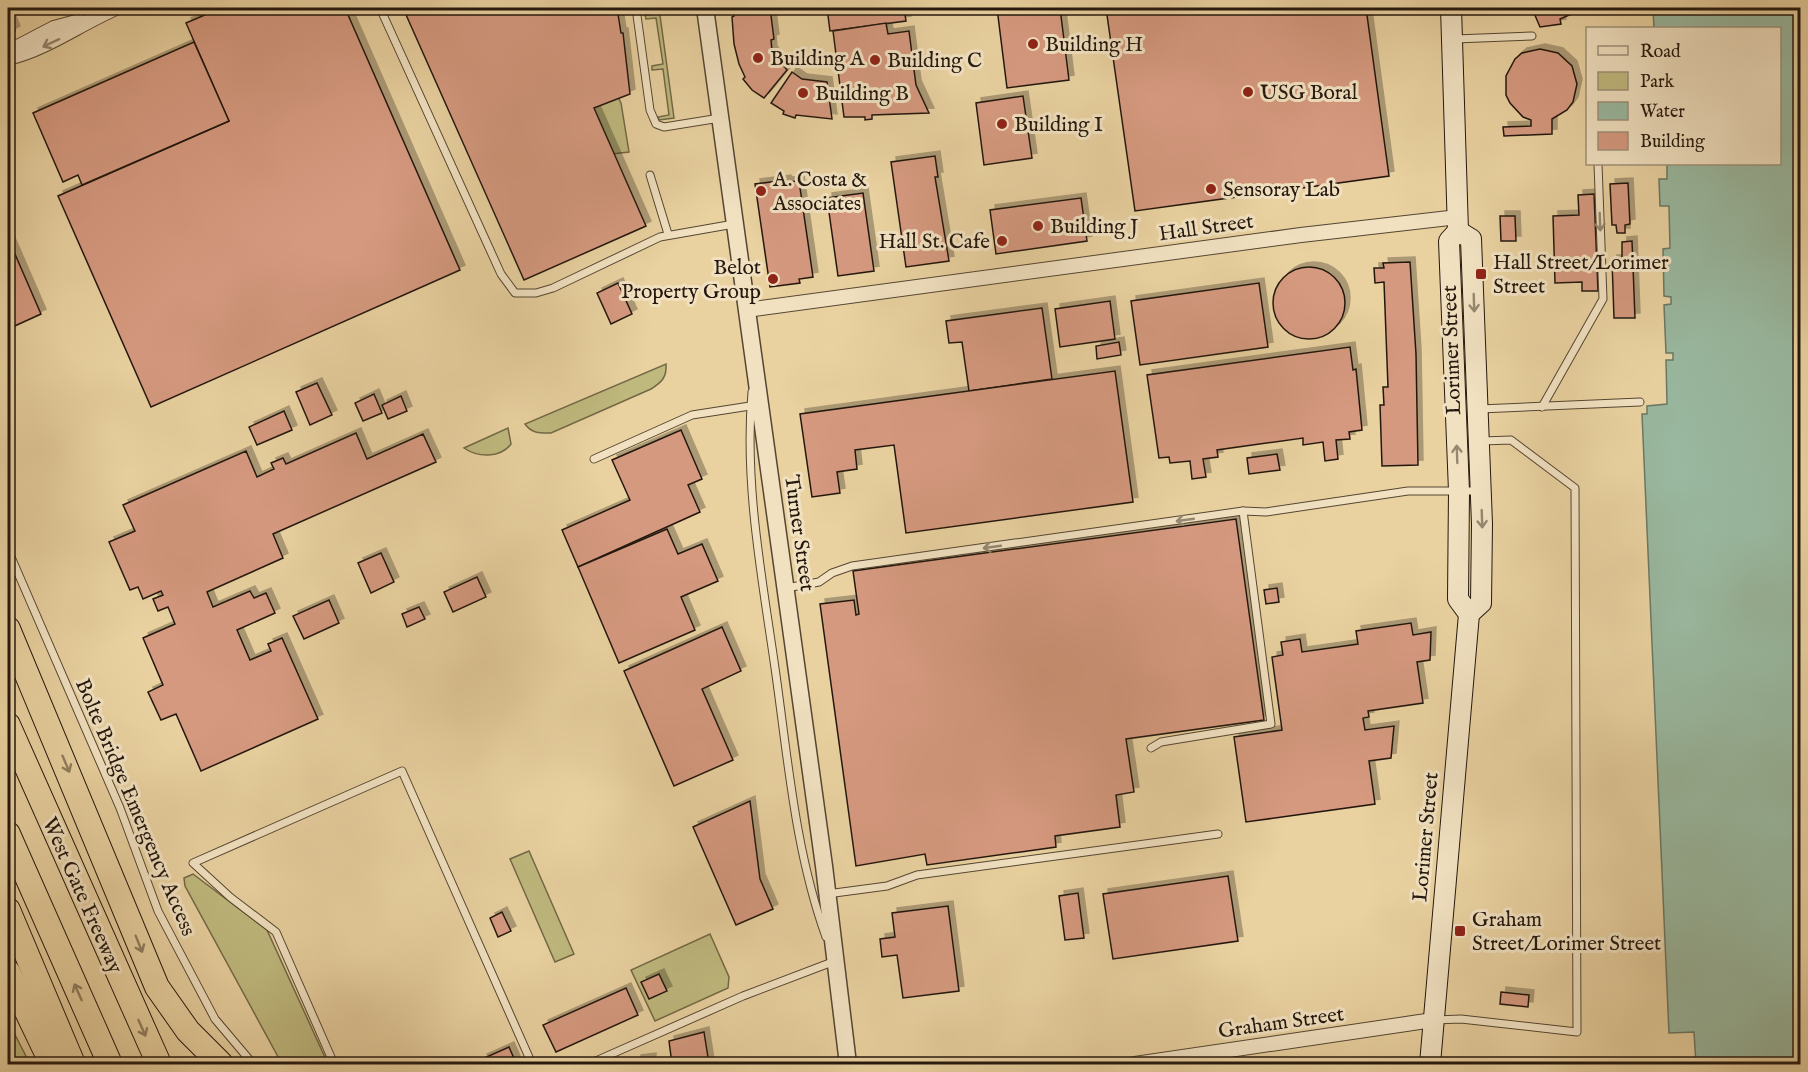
<svg xmlns="http://www.w3.org/2000/svg" width="1808" height="1072" viewBox="0 0 1808 1072" font-family="'IM FELL English',serif">
<style>
.green{fill:#bfb97e;stroke:#726846;stroke-width:1.5}
.water{fill:#99b89f;stroke:#6a7865;stroke-width:1.5}
.building{fill:#d5997f;stroke:#24180e;stroke-width:1.5;filter:url(#shadow)}
.lines{fill:none;stroke-linecap:round;stroke-linejoin:round}
.service-casing{stroke:#554632;stroke-width:9}
.minor-casing{stroke:#554632;stroke-width:16}
.tertiary-casing{stroke:#554632;stroke-width:19}
.secondary-casing{stroke:#24180e;stroke-width:22}
.motorway-casing{stroke:#24180e;stroke-width:26}
.service{stroke:#f1e1c1;stroke-width:7}
.minor{stroke:#f1e1c1;stroke-width:14}
.tertiary{stroke:#f1e1c1;stroke-width:16}
.secondary{stroke:#f1e1c1;stroke-width:20}
.motorway{stroke:#e9d1a0;stroke-width:24}
.oneway{stroke:#958770}
.oneway2{stroke:#907e5e}
.poi-dot{fill:#8f2418;stroke:#f1e1c1;stroke-width:2}
.labels{text-anchor:middle;stroke-width:6;stroke-linejoin:round;paint-order:stroke}
.poi-label{font-size:21px;fill:#24180e;stroke:#f1e1c1;text-anchor:start}
.street-label{font-size:21px;fill:#24180e;stroke:#f1e1c1}
</style>
<defs>
<filter id="shadow"><feDropShadow dx="5" dy="-5" stdDeviation="0" flood-color="#0004"/></filter>
</defs>
<rect width="100%" height="100%" fill="#e9d1a0"/>
<filter id="stains"><feTurbulence type="fractalNoise" baseFrequency=".00333" numOctaves="4"/><feColorMatrix values="0 0 0 0 .2 0 0 0 0 .09 0 0 0 0 .02 0 0 0 .5 -.17"/></filter>
<radialGradient id="worn" r=".72"><stop offset=".6" stop-color="#630" stop-opacity="0"/><stop offset="1" stop-color="#630" stop-opacity=".3"/></radialGradient>
<g class="green">
<path d="M655,8h4l15,110 -15,2 -1,-3 11,-2 -6,-46 -11,1v-4l11,-2 -7,-46 -10,1 -1,-4 11,-1z"/>
<path d="M618,97l3,6 8,49 -17,2 -20,-46z"/>
<path d="M666,364c1,13 -4,18 -15,25l-100,44c-10,0 -19,1 -26,-9z"/>
<path d="M508,428l3,16c-11,15 -34,13 -47,4z"/>
<path d="M529,851l45,103 -19,8 -45,-103z"/>
<path d="M193,874l74,56 61,134h-46l-97,-178 -1,-8z"/>
<path d="M710,934l19,43 -1,11 -73,33 -24,-51z"/>
<path d="M8,1021l22,43h-22z"/>
</g>
<path class="water" d="M1653,8h147v1056h-104l-2,-32 -25,1 -27,-619h5v-8l20,-2 -1,-44h7v-7h-7l-2,-48 7,-1v-7l-7,-1 -1,-47 7,-1 -1,-42h-9l-1,-27h8v-15h113v-136h-126z"/>
<g class="building">
<path d="M221,8h124l115,262 -309,137 -93,-211 171,-75 -43,-98z"/>
<path d="M403,8h214l4,25h2l7,61 -36,14 52,118 -122,54z"/>
<path d="M734,8h36l4,31 -3,1 1,11 15,19 -23,28 -12,-8 -9,-11 2,-2 -6,-13 -5,-20 -2,-27 2,-1z"/>
<path d="M827,8h77l2,13 -76,10z"/>
<path d="M997,8h63l9,72 -62,8z"/>
<path d="M1106,8h260l23,168 -254,35z"/>
<path d="M1524,8h59v1l-23,10 1,5 -21,3 -6,-14z"/>
<path d="M8,14l7,17 -7,4z"/>
<path d="M886,23l2,11 21,-3 7,54 13,28 -57,2v4l-7,1v-3h-21l-11,-86z"/>
<path d="M194,42l35,79 -147,64 -4,-10 -15,7 -30,-69z"/>
<path d="M1540,49l18,4 14,13 5,18 -4,18 -6,8 -15,9v15l-48,2 -1,-9 28,-1v-6l-8,-3 -13,-14 -4,-8v-19l9,-17 7,-6z"/>
<path d="M792,72l10,7 25,3 5,37 -36,-4 -1,3 -12,-4 1,-3 -13,-8z"/>
<path d="M1023,96l9,62 -48,7 -8,-62z"/>
<path d="M935,156l3,21h-3l14,84 -43,6 -15,-105z"/>
<path d="M786,180v2l13,-1 14,96 -14,2 1,4 -30,4 -15,-103z"/>
<path d="M1628,183l2,41 -5,1v8h-8l-1,-8h-4l-2,-41z"/>
<path d="M863,193l11,78 -36,5 -11,-78z"/>
<path d="M1594,194l4,97h-16v-9l-27,1 -2,-67 26,-1 -1,-20z"/>
<path d="M1081,198l6,43 -91,13 -6,-44z"/>
<path d="M1500,216h15l1,25h-15z"/>
<path d="M8,238l33,76 -33,15z"/>
<path d="M1632,241l3,77h-21l-2,-58h10v-18z"/>
<path d="M1410,262l6,92 2,111 -36,1 -2,-61h4l-1,-18h5l-4,-105 -9,1 -1,-15h10l-1,-5z"/>
<circle cx="1309" cy="303" r="36"/>
<path d="M618,283l14,31 -21,10 -14,-31z"/>
<path d="M1259,283l9,64 -128,18 -9,-64z"/>
<path d="M1110,301l5,38 -55,8 -5,-38z"/>
<path d="M1042,308l10,71 -83,12 -7,-49 -13,1 -3,-22z"/>
<path d="M1119,342l2,13 -24,4 -1,-13z"/>
<path d="M1350,347l3,23 3,-1 6,61 -13,2 1,7 -14,1 2,19 -13,2 -2,-19 -20,3v-7l-86,12 1,7 -15,2 3,18 -14,2 -2,-18 -20,2 -1,-6 -10,1 -12,-83z"/>
<path d="M1115,371l18,131 -227,31 -12,-88 -39,5 2,19 -20,3 3,21 -28,4 -12,-83z"/>
<path d="M317,383l15,32 -22,10 -14,-33z"/>
<path d="M374,394l8,19 -19,8 -8,-18z"/>
<path d="M401,396l6,15 -19,8 -6,-14z"/>
<path d="M284,411l8,19 -35,15 -8,-18z"/>
<path d="M681,430l21,49 -14,6 12,27 -122,55 -16,-37 68,-30 -18,-40z"/>
<path d="M356,433l11,26 56,-25 13,28 -163,72 10,24 -76,34 6,15 37,-16 4,7 12,-5 9,20 -38,17 13,30 21,-9 -3,-7 14,-6 36,81 -117,52 -25,-57 -15,6 -13,-28 15,-7 -20,-47 32,-14 -7,-17 -10,4 -5,-12 10,-4 -2,-4 -18,8 -5,-12 -8,3 -21,-48 26,-11 -12,-26 123,-54 11,26 17,-8 -3,-6 12,-5 3,6z"/>
<path d="M1277,454l3,16 -31,4 -2,-16z"/>
<path d="M1236,519l28,201 -138,19 8,53 -18,3 4,32 -65,9 1,11 -129,18 -2,-11 -69,12 -36,-262 34,-4 2,15 3,-1 -6,-43z"/>
<path d="M667,529l11,25 24,-10 16,37 -37,16 14,33 -76,33 -41,-96z"/>
<path d="M381,553l13,29 -23,11 -13,-30z"/>
<path d="M477,577l9,20 -33,15 -9,-20z"/>
<path d="M1277,588l2,14 -13,2 -2,-14z"/>
<path d="M329,600l10,23 -35,16 -11,-23z"/>
<path d="M419,607l6,12 -18,8 -5,-13z"/>
<path d="M1411,623l2,12 18,-3 -1,28 -13,2 6,41 -55,8 1,6 -6,1 2,12 29,-4 -3,32 -22,3 6,43 -129,18 -12,-85 48,-7 -10,-73 11,-2 -2,-13 19,-3 2,13 56,-8 -2,-13z"/>
<path d="M722,627l19,44 -39,18 31,71 -59,26 -50,-115z"/>
<path d="M750,801l10,78 13,30 -37,16 -43,-98z"/>
<path d="M1228,876l10,65 -125,18 -10,-65z"/>
<path d="M1078,893l6,45 -19,2 -6,-44z"/>
<path d="M948,906l11,85 -56,7 -6,-43 -15,2 -2,-18 15,-2 -3,-24z"/>
<path d="M502,912l9,19 -13,6 -8,-19z"/>
<path d="M659,974l8,17 -18,8 -8,-17z"/>
<path d="M626,988l12,27 -82,37 -13,-27z"/>
<path d="M1501,992l28,3 -1,12 -28,-3z"/>
<path d="M704,1032l5,32h-37l-3,-23z"/>
<path d="M509,1047l7,16 -31,1 -3,-5z"/>
<path d="M651,1058v6h-14l-1,-4z"/>
</g>
<g class="lines">
<defs>
<g id="service">
<path d="M380,8l121,266 14,19h21l17,-5 107,-51 74,-13"/>
<path d="M636,8l14,102 6,14 8,3 56,-9"/>
<path d="M1455,39l77,-3"/>
<path d="M650,175l18,59"/>
<path d="M752,392c-8,92 10,185 23,276 13,91 20,183 51,269"/>
<path d="M1542,407l61,-108 -5,-135"/>
<path d="M1480,409l160,-7"/>
<path d="M594,459l98,-44 58,-9"/>
<path d="M8,550l112,258 38,103 57,108 38,45"/>
<path d="M786,588l33,-6 13,-9 20,-7 391,-55 23,1 142,-21h71"/>
<path d="M1151,748l10,-6 110,-18 -28,-213"/>
<path d="M827,894l60,-8 30,-11 301,-41"/>
<path d="M1435,1020l26,-1 116,13 -2,-544 -64,-48 -29,1"/>
<path d="M334,1064l-58,-132 -46,-35 -37,-34 209,-92 130,293"/>
<path d="M589,1064l154,-68 92,-35"/>
</g>
<g id="minor">
<path d="M8,52l46,-24 26,-7"/>
<path d="M8,58c40,-10 71,-34 108,-50"/>
<path d="M746,310l555,-75 157,-18"/>
<path d="M1135,1064l298,-44"/>
</g>
<path id="tertiary" d="M705,8l119,858 24,198"/>
<g id="secondary">
<path d="M1458,231l13,8 11,285 -1,79 -12,11"/>
<path d="M1430,1064l39,-450 -11,-15 1,-108 -10,-250 9,-10 -7,-223"/>
</g>
<g id="motorway">
<path d="M8,629l149,358 31,44 33,33"/>
<path d="M8,725l151,339"/>
<path d="M8,834l102,230"/>
<path d="M8,910l65,154"/>
<path d="M8,972l44,92"/>
</g>
</defs>
<use href="#service" class="service-casing"/>
<use href="#minor" class="minor-casing"/>
<use href="#tertiary" class="tertiary-casing"/>
<use href="#secondary" class="secondary-casing"/>
<use href="#motorway" class="motorway-casing"/>
<use href="#service" class="service"/>
<use href="#minor" class="minor"/>
<use href="#tertiary" class="tertiary"/>
<use href="#secondary" class="secondary"/>
<use href="#motorway" class="motorway"/>
</g>
<defs><path id="oneway-shaft" d="M-6 0H5M1.5-3L5.5 0L1.5 3" fill="none" stroke-width="1.6" stroke-linecap="round" stroke-linejoin="round" transform="scale(1.5)"/></defs>
<g class="oneway">
<use href="#oneway-shaft" transform="translate(51 43) rotate(155)"/>
<use href="#oneway-shaft" transform="translate(1600 222) rotate(88)"/>
<use href="#oneway-shaft" transform="translate(1474 303) rotate(88)"/>
<use href="#oneway-shaft" transform="translate(1457 454) rotate(-92)"/>
<use href="#oneway-shaft" transform="translate(1482 519) rotate(88)"/>
<use href="#oneway-shaft" transform="translate(1185 520) rotate(172)"/>
<use href="#oneway-shaft" transform="translate(992 547) rotate(172)"/>
</g>
<g class="oneway2">
<use href="#oneway-shaft" transform="translate(66 764) rotate(67)"/>
<use href="#oneway-shaft" transform="translate(139 944) rotate(68)"/>
<use href="#oneway-shaft" transform="translate(78 992) rotate(-114)"/>
<use href="#oneway-shaft" transform="translate(142 1028) rotate(66)"/>
</g>
<g class="poi-dot">
<circle cx="1033" cy="44" r="6"/>
<circle cx="758" cy="58" r="6"/>
<circle cx="875" cy="60" r="6"/>
<circle cx="1248" cy="92" r="6"/>
<circle cx="803" cy="93" r="6"/>
<circle cx="1002" cy="124" r="6"/>
<circle cx="1211" cy="189" r="6"/>
<circle cx="761" cy="191" r="6"/>
<circle cx="1038" cy="226" r="6"/>
<circle cx="1002" cy="241" r="6"/>
<rect x="1475" y="268" width="12" height="12" rx="3"/>
<circle cx="773" cy="279" r="6"/>
<rect x="1454" y="925" width="12" height="12" rx="3"/>
</g>
<g class="labels">
<g class="poi-label">
<text x="1045" y="51">Building H</text>
<text x="770" y="65">Building A</text>
<text x="887" y="67">Building C</text>
<text x="1260" y="99">USG Boral</text>
<text x="815" y="100">Building B</text>
<text x="1014" y="131">Building I</text>
<text x="773" y="186">A. Costa &amp;<tspan x="773" dy="24">Associates</tspan></text>
<text x="1223" y="196">Sensoray Lab</text>
<text x="1050" y="233">Building J</text>
<text x="990" y="248" text-anchor="end">Hall St. Cafe</text>
<text x="1493" y="269">Hall Street/Lorimer<tspan x="1493" dy="24">Street</tspan></text>
<text x="761" y="274" text-anchor="end">Belot<tspan x="761" dy="24">Property Group</tspan></text>
<text x="1472" y="926">Graham<tspan x="1472" dy="24">Street/Lorimer Street</tspan></text>
</g>
<g class="street-label">
<text transform="translate(1206 227) rotate(-8)" y="7">Hall Street</text>
<text transform="translate(1451 350) rotate(-92)" y="7">Lorimer Street</text>
<text transform="translate(800 533) rotate(82)" y="7">Turner Street</text>
<text transform="translate(136 807) rotate(67)" y="7">Bolte Bridge Emergency Access</text>
<text transform="translate(1425 837) rotate(-85)" y="7">Lorimer Street</text>
<text transform="translate(83 895) rotate(66)" y="7">West Gate Freeway</text>
<text transform="translate(1281 1022) rotate(-8)" y="7">Graham Street</text>
</g>
</g>
<rect width="1808" height="1072" fill="none" stroke="#e9d1a0" stroke-width="30"/>
<rect x="9" y="9" width="1790" height="1054" fill="none" stroke="#24180e" stroke-width="3"/>
<rect x="15" y="15" width="1778" height="1042" fill="none" stroke="#24180e" stroke-width="1.5"/>
<rect x="1586" y="27" width="195" height="138" fill="#f1e1c1" stroke="#9f9179" stroke-width="1.5"/>
<rect x="1598" y="46" width="30" height="9" fill="#f1e1c1" stroke="#9f9179" stroke-width="1.5"/>
<text x="1640" y="57" font-size="18" fill="#24180e">Road</text>
<rect x="1598" y="72" width="30" height="18" fill="#bfb97e" stroke="#9f9179" stroke-width="1.5"/>
<text x="1640" y="87" font-size="18" fill="#24180e">Park</text>
<rect x="1598" y="102" width="30" height="18" fill="#99b89f" stroke="#9f9179" stroke-width="1.5"/>
<text x="1640" y="117" font-size="18" fill="#24180e">Water</text>
<rect x="1598" y="132" width="30" height="18" fill="#d5997f" stroke="#9f9179" stroke-width="1.5"/>
<text x="1640" y="147" font-size="18" fill="#24180e">Building</text>
<rect width="100%" height="100%" filter="url(#stains)"/>
<rect width="100%" height="100%" fill="url(#worn)"/>
</svg>
